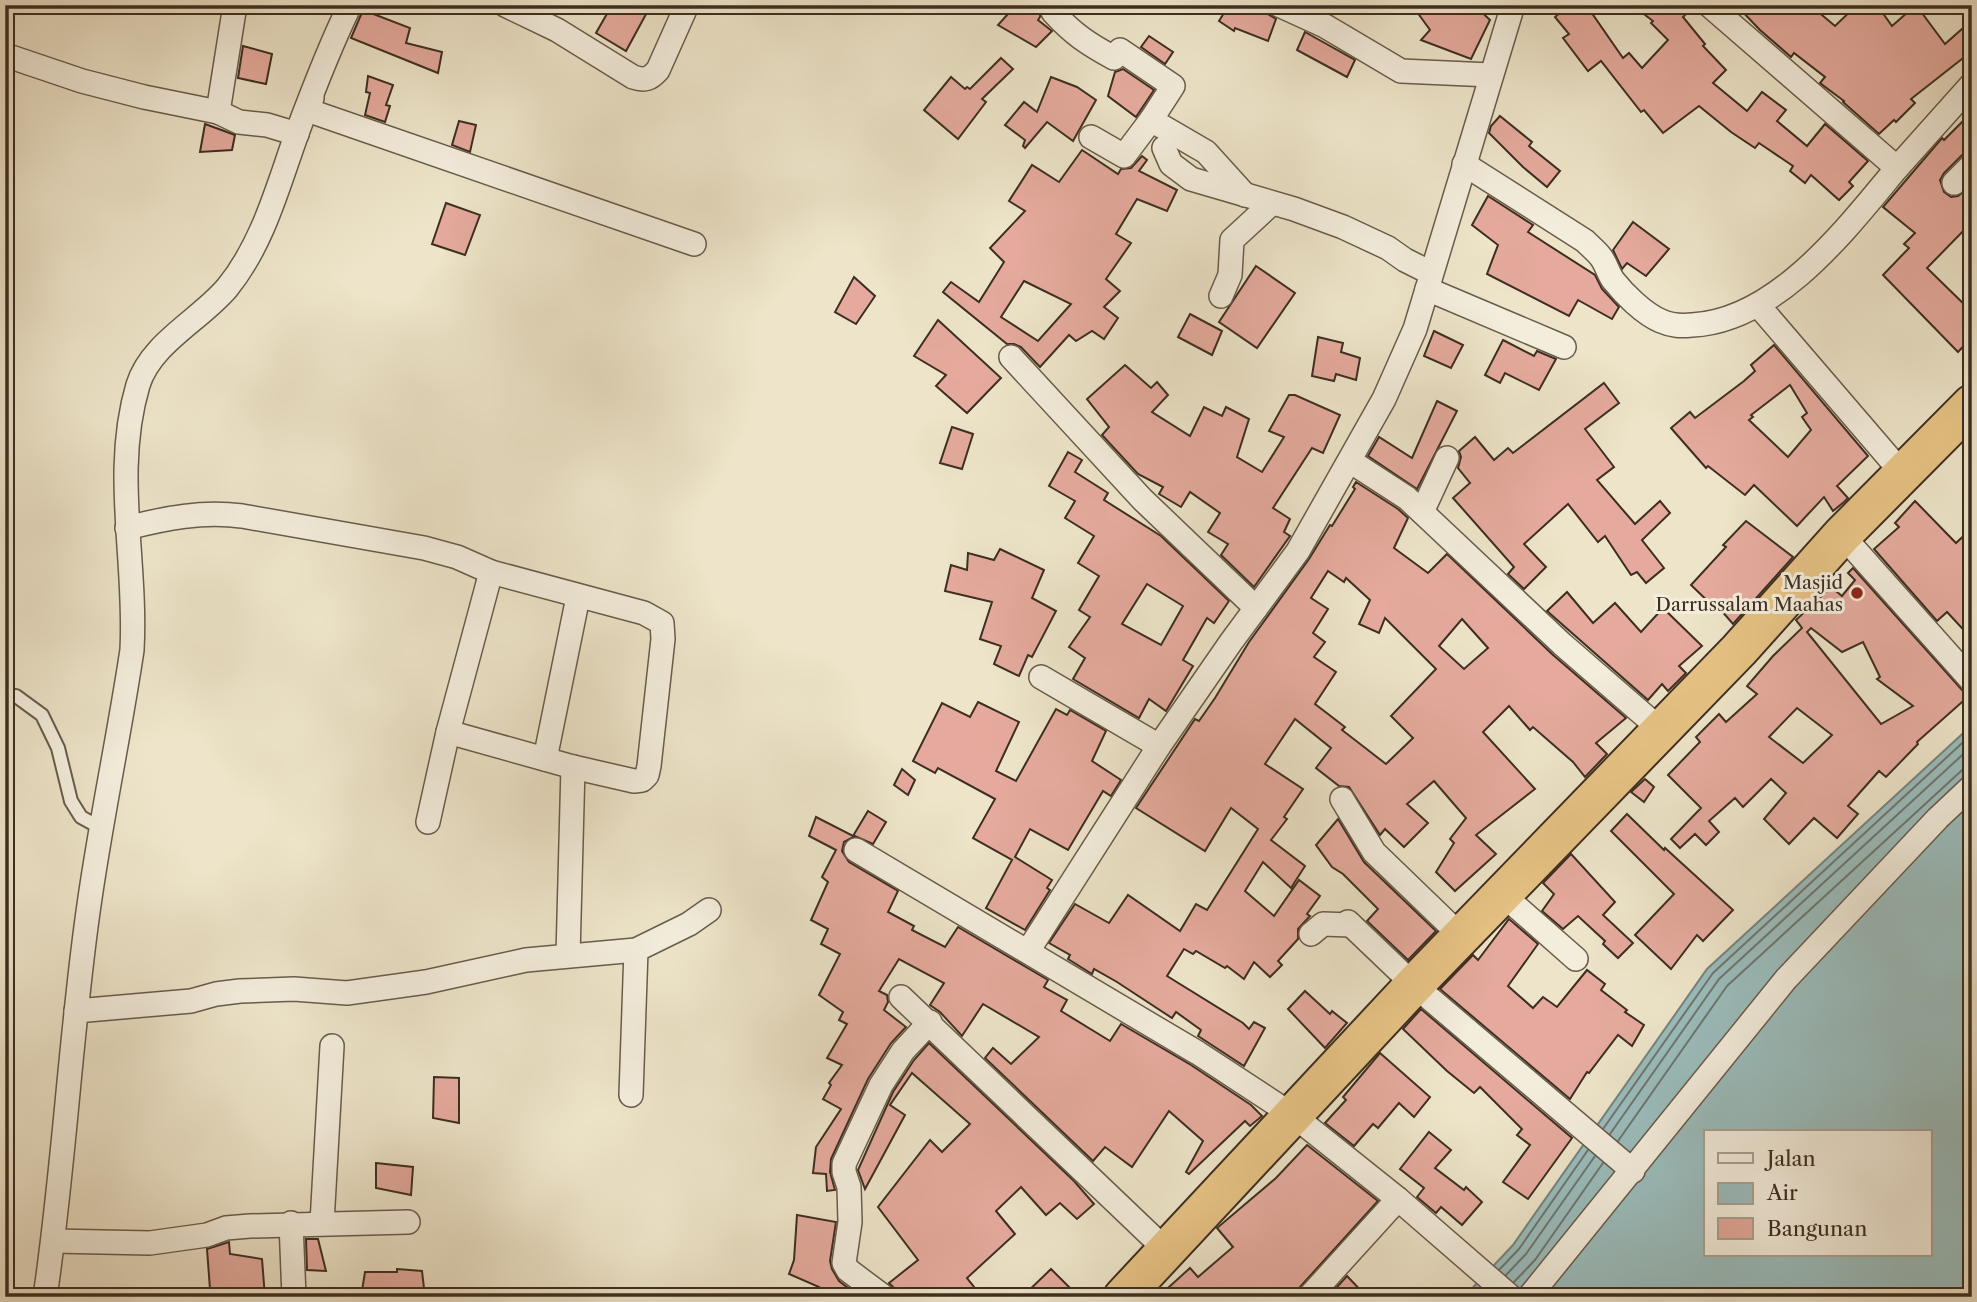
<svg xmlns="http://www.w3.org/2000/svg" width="1977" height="1302" viewBox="0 0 1977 1302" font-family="'Libre Caslon Text',serif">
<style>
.water{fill:#9bbdbd;stroke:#75847f;stroke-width:2;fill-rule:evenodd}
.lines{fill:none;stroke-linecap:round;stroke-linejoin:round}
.shore{stroke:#6c766f;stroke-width:2}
.building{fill:#e5aa9d;stroke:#3d2e21;stroke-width:2;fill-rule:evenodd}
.lane-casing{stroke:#695c4b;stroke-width:16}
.street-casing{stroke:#695c4b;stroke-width:26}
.highway-casing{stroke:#3d2e21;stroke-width:42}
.lane{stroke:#f3eddc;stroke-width:12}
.street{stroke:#f3eddc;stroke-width:23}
.highway{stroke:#e6c284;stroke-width:38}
.poi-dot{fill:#8f2418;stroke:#f3eddc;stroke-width:2.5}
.labels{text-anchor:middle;stroke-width:6;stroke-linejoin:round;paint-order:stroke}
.poi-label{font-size:19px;fill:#3d2e21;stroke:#f3eddc;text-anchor:end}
</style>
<rect width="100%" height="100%" fill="#ede4c9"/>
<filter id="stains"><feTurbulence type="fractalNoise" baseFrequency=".00286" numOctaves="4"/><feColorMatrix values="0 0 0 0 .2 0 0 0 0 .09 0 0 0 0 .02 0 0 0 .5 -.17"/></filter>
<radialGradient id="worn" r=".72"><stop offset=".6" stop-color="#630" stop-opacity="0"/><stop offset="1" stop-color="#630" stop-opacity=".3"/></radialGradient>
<path class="water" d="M1972,725v572h-508l49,-52 194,-276zM1706,1132h224v123h-224z"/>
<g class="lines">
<g class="shore">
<path d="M1603,1129l110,-156 259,-239"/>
<path d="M1610,1134l109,-155 253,-233"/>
<path d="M1618,1141l109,-155 245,-225"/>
<path d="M1499,1270l20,-21 69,-99"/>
<path d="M1506,1275l20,-21 69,-98"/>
<path d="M1514,1282l21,-22 68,-97"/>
</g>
</g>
<g class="building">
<path d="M612,5h39l-25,46 -30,-18z"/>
<path d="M1016,5h25l-1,12 -2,3 14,11 -16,16 -38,-22z"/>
<path d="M1229,5h36l3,9 8,5 -8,22 -33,-13 -1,3 -15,-10z"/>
<path d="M1412,5h62l16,15 -19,39 -50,-19 9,-10z"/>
<path d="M1569,5h12l7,9 3,-2 32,46 6,-5 13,15 26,-28 -17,-17 2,-2 -21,-16h43l10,10 -2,2 22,27 -2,2 23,24 -13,13 34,28 15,-19 24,18 -9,11 30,25 18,-22 43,37 -19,21 4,4 -14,14 -28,-25 -6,8 -15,-12 3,-5 -34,-23 -4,5 -24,-16 -32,-26 -36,27 -19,-23 -3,2 -40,-51 -13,10 -25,-33 6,-4 -14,-17z"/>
<path d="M1736,5h74l25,21 22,-21h20l15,21 24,-21 29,39 17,-15 10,11v11l-61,48 4,4 -19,19 -2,-2 -15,14 -36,-32 1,-1 -24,-18 5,-6 -31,-24 -3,4 -31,-27z"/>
<path d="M363,10l47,18 -4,15 36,9 -4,21 -87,-35z"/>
<path d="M1305,32l50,28 -8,17 -50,-27z"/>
<path d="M1149,36l24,16 -8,12 -24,-17z"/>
<path d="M243,46l29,8 -6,30 -28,-6z"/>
<path d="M1001,58l12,11 -31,30 4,3 -28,37 -34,-29 27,-33 14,12 2,-2 3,2z"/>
<path d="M1123,69l31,21 -18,27 -28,-21 7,-24z"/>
<path d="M368,76l25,9 -7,20 4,1 -5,16 -20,-7 5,-22 -4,-1z"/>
<path d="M1051,77l26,10 19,13 -23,41 -26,-19 -22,26 -2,-2 2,-6 -20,-15 19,-23 13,10z"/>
<path d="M1972,112v39l-10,4 -18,18 -4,7 4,12 7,5 7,-1 14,-11v37l-45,46 45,44v25l-14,15 -75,-77 26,-27 -5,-4 11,-11 -32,-26 59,-69 2,2z"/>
<path d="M1500,116l32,26 -3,4 31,25 -13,16 -24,-20 -34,-34 2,-7z"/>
<path d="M459,121l17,4 -6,27 -18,-7z"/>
<path d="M205,124l30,11 -3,15 -32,2z"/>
<path d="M1082,150l36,24 3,-5 10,-1 11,-12 5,4 -8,11 38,19 -10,21 -30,-12 -21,35 15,9 -25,36 14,12 -16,16 14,11 -14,21 -12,-8 -16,10 -7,-6 -29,32 -19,-20 -7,-3h-7l-64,-52 8,-10 28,20 25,-40 -14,-14 35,-37 -16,-10 23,-36 27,17zM1024,281l47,23 -33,37 -37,-24z"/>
<path d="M1488,196l45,29 -5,7 67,43 7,14 17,18 -7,12 -34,-19 -9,16 -82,-42 11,-29 -26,-20z"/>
<path d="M446,203l34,12 -15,40 -33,-11z"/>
<path d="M1633,222l36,27 -23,27 -19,-13 -5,6 -9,-19z"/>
<path d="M1256,266l39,27 -38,55 -38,-26z"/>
<path d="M854,277l21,19 -19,28 -21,-12z"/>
<path d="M1190,314l32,17 -10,24 -34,-18z"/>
<path d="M938,320l63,58 -34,35 -31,-27 10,-11 -32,-19z"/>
<path d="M1434,331l29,14 -12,23 -27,-12z"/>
<path d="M1318,337l25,6 -2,9 19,6 -4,22 -20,-6 -2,7 -22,-5z"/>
<path d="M1503,340l31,16 3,-5 19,8 -17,31 -34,-17 -5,10 -15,-8z"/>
<path d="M1774,345l94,111 -31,30 11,12 -4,4 -11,9 -9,-14 -27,29 -43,-41 -9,10 -37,-29 -2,2 -35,-40 19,-16 5,6 49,-37 11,-10 -4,-6zM1790,385l17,28 -5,4 9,13 -23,27 -39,-37 4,-3 -2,-2z"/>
<path d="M1125,365l26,23 6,-6 11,13 -16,17 38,24 14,-29 18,9 4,-9 23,12 -12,38 25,15 22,-35 -15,-6 20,-36h6l45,20 -17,38 -11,-5 -39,60 17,11 -6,13 6,4 -36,51 -33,-32 7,-11 -20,-12 12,-19 -30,-21 -9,15 -22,-13 4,-7 -25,-13 -36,-39 7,-8 -22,-28z"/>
<path d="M1604,383l15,20 -34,26 29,38 -17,13 38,44 25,-23 10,12 -28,27 22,28 -18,15 -9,-11 -6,3 -26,-39 -7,6 -30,-38 -44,40 22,23 -22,22 -16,-15 6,-7 -61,-69 17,-15 -12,-15 3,-11 -2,-6 16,-14 19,23 14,-12 5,5z"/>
<path d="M1437,401l20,10 -40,78 -49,-33 11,-19 33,21z"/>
<path d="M952,427l21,7 -11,35 -22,-6z"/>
<path d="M1068,452l14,8 -7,12 33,21 -4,7 57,36 68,65 -15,22 -7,-5 -24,42 10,6 -27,45 -17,-12 -10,19 -66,-39 12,-21 -16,-11 21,-30 -11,-7 20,-34 -21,-13 16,-27 -29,-18 10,-17 -26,-15zM1147,584l36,22 -22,39 -39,-21z"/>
<path d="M1356,482l42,27 10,9 -14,30 34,25 19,-19 105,100 74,64 -30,25 11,11 -22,23 -12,-15 -40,-35 -3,3 -21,-24 -26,26 52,57 -59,46 20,19 -41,37 -19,-19 18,-29 -4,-4 16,-21 -32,-37 -27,23 21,19 -24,24 -19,-18 -5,6 -31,-48 -10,-1 -23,-18 15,-20 -36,-29 -30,45 38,25 -19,28 3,2 -16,21 34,26 -14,22 -28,-26 -18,29 29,25 25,-36 21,16 -13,18 3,2 -12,13v10l-20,22 4,4 -12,12 -16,-15 -10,17 -17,-13 -2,2 -29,-17 -3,3 -9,-5 -17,27 76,47 6,6 5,-7 11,6 -21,38 -46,-30 3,-6 -25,-18 -4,6 -55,-36 -23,-13 -2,5 -24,-15 2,-4 -21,-12 26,-39 34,19 19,-28 52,36 16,-27 11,6 51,-81 -27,-21 -26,43 -69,-43 59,-89 4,2 16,-23 34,-56 60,-83 21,-34 2,1 23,-37 -2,-2zM1328,571l16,11 2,-4 24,22 -11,24 20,9 6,-15 51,51 -45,47 22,22 -27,26 -44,-34 3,-3 -30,-23 21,-32 -22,-15 11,-15 -12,-9 15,-24 -17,-11zM1462,619l26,29 -24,21 -25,-23z"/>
<path d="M1915,501l41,42 16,-15v111l-25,-27 -10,9 -63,-72 25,-22 -4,-4z"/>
<path d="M1746,521l47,36 -60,67 -13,-15 -2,2 -27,-26 35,-38 -3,-2z"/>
<path d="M1000,549l44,21 -12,28 24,13 -24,46 -4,-2 -9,21 -25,-12 7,-18 -21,-7 12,-37 -47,-11 6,-26 16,5 1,-17 26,7z"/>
<path d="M1853,568l109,122 8,5 -53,47 1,2 -32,33 -7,-6 -31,35 10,8 -21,24 -23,-20 -25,26 -25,-25 22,-26 -15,-14 -28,28 -8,-9 -26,23 10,11 -13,13 -11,-11 -15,14 -9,-9 30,-31 -33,-33 32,-33 -4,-5 23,-23 7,8 31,-28 -10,-8 26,-30 29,-28 -6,-8 35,-33 11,9 13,-16 -7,-7zM1811,628l31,24 21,-10 17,35 -3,2 36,27 -32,18 -74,-92zM1797,708l35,27 -29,28 -34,-26z"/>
<path d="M1567,592l26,31 22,-20 26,29 22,-24 39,38 -23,20 7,7 -18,18 -6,-7 -14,16 -101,-89z"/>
<path d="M978,702l41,20 -23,49 20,10 40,-72 11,6 3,-5 36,21 -14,30 29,19 -10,16 -8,-5 -35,59 -38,-21 -15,28 37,23 -5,8 3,2 -25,40 -39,-22 26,-48 -39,-22 22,-39 -57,-31 -3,5 -22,-12 29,-58 28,14z"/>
<path d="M902,769l13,11 -7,15 -14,-10z"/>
<path d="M1645,779l9,8 -10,15 -13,-10z"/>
<path d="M868,811l18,11 -13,22 -18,-8 -11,6 -2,9 7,11 49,29 -10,21 26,14 -2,4 33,17 13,-20 90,53 -4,7 23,13 -6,11 49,30 11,-17 70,41 60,40 11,11 -12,10 -5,-5 -56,53 -3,-2 17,-31 -34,-30 -37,56 -27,-20 -12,14 -108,-103 8,-10 18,16 28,-27 -56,-33 -21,32 -22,-24 -10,-7 14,-22 -45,-24 -20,32 8,4 1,7 -4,8 22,17 -15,16 -23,36 -37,80 -1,13 5,18 -8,1 -1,-17 -13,-1 3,-26 25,-38 -18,-10 8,-14 -2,-2 13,-18 -15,-7 20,-34 -8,-4 4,-8 -24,-17 21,-41 -19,-10 7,-15 -17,-9 17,-38 -6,-5 14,-27 -27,-14 7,-19 37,19z"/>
<path d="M1627,814l37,36 1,-2 68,62 -30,31 -6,-6 -26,34 -36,-34 39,-41 -63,-63z"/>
<path d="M1338,819l26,43 72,69 -28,29 -41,-39 11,-12 -35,-35 -11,-7 -16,-22z"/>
<path d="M1571,854l44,48 -12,13 30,28 -15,15 -15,-14 2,-3 -27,-25 -15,13 -21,-18 12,-17 -11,-11z"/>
<path d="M1509,919l29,25 -30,42 25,22 10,-11 14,10 30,-37 18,14 -4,6 26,20 -2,2 19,13 -12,21 -14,-11 -29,38 -2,-1 -17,27 -130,-110 33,-34 5,5z"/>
<path d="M1305,991l25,23 2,-3 15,12 -22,25 -37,-39z"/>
<path d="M1421,1009l151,129 -44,61 -25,-17 27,-37 -13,-10 5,-6 -42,-42 -6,6 -27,-22 -44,-42z"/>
<path d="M929,1043l145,138 20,23 -17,15 -17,-16 -14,12 -25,-28 -25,24 19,23 -48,44 7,9 -11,10h-65l-1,-6 -8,-8 29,-23 -40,-53 52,-67 12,12 28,-28 -58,-51 -22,32 15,10 -40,74 -7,-19 35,-78 21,-32z"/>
<path d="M1380,1053l50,44 -16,20 -15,-14 -21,25 -5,-4 -19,22 -29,-23 21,-23 -3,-3z"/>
<path d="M434,1077l25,1v45l-26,-5z"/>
<path d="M1429,1132l22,18 -16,18 29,22 2,-3 16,15 -20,23 -21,-18 -5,6 -19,-16 7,-9 -24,-19z"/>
<path d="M1307,1145l71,56 -79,87 -4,7 -2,2h-135l32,-29 8,9 35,-30 -16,-19 59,-50z"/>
<path d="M376,1163l37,4 -2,28 -35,-7z"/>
<path d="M797,1215l39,7 -6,39 2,8 7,12 21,16h-46l5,-10 -30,-13 5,-14z"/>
<path d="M306,1239h12l8,32 -19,-1z"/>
<path d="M229,1242l1,12 32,5 3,38h-30v-6l-25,-2 -3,-40z"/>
<path d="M397,1269l25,2 3,26h-64l4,-25h32z"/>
<path d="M1051,1269l28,28h-57z"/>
<path d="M1347,1276l20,21h-39z"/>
</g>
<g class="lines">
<defs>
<path id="lane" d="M16,696l26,19 16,33 13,53 10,16 20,11"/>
<g id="street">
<path d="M235,5l-17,107 21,10 28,3 30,9"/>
<path d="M505,5l52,25 76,47c12,4 17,2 25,-7l29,-65"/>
<path d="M1279,5l46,21 76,45 90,4"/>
<path d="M1709,5l188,163 75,-84"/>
<path d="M1053,12c20,22 35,32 61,46l6,-8 53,36 -22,34 55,32 39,43"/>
<path d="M5,55l77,26 62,16 74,15"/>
<path d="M312,98l-5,12 387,134"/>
<path d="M1091,137l33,19 27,-36"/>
<path d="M1164,148l7,16 20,15 103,30 49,18 45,21 17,12 26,13"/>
<path d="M1464,164l121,77c5,5 11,10 15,15 6,7 8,17 13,24 11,14 31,34 48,41 11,5 20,5 31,4 85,-4 155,-97 205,-157"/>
<path d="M1954,183l18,-18"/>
<path d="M1427,289l137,58"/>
<path d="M1221,296l9,-21 2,-35 40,-37"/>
<path d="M1758,305l145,169"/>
<path d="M1011,357l131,142 114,109"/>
<path d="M1350,461l57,37 155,146 98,85"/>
<path d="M1422,512l25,-54"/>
<path d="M127,528c39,-10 75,-17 115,-12l182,32 33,9 34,15 153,41 18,10 1,16 -14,127 -2,9 -5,5 -8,1 -61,-14 -125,-35"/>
<path d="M1842,535l130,146"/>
<path d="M1041,677l118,69"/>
<path d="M545,759l33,-162"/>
<path d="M1342,799l32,53 86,83"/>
<path d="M428,822l20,-90 43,-160"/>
<path d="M856,850l342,203 96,63 104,83 113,98"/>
<path d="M1501,893l75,66"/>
<path d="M1348,922l66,63 219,186"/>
<path d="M1311,934l12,-10 28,1"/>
<path d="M1028,951l131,-205 72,-104 67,-91 86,-152 31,-70 98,-324"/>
<path d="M568,955l5,-188"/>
<path d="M901,997l266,254"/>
<path d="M76,1011l115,-10 25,-7 24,-3 54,-2 53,4 79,-11 100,-22 110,-10 53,-26 20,-14"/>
<path d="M631,1095l5,-145"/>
<path d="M291,1223l3,74"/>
<path d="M322,1223l10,-177"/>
<path d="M53,1241l97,2 57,-8 19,-7 24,-2 158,-4"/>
<path d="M45,1297c19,-128 25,-257 43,-385 12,-88 31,-175 44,-262 5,-89 -20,-178 6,-265 13,-42 62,-65 89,-97 36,-44 51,-102 70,-155 16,-43 33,-87 53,-128"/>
<path d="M884,1297l-36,-27 -4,-7 6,-41 -1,-35 -5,-15v-8l37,-79 22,-34 27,-29"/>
<path d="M1309,1297l89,-98"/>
<path d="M1529,1297l257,-318 152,-161 34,-32"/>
</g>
<path id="highway" d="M1123,1297l291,-312 325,-335 103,-115 130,-131"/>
</defs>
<use href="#lane" class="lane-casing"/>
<use href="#street" class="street-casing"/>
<use href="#highway" class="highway-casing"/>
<use href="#lane" class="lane"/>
<use href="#street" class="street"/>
<use href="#highway" class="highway"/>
</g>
<circle class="poi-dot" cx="1857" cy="593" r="7"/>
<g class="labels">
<g class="poi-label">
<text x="1843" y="589">Masjid<tspan x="1843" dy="22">Darrussalam Maahas</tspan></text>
</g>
</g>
<rect width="1977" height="1302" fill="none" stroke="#ede4c9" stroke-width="28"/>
<rect x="7" y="7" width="1963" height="1288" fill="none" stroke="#3d2e21" stroke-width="3.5"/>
<rect x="14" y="14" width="1949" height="1274" fill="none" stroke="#3d2e21" stroke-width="2"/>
<rect x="1704" y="1130" width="228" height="126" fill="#f3eddc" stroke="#aaa191" stroke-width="2"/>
<rect x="1718" y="1153" width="35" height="10" fill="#f3eddc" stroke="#aaa191" stroke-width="2"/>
<text x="1767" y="1166" font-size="21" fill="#3d2e21">Jalan</text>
<rect x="1718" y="1183" width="35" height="21" fill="#9bbdbd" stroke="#aaa191" stroke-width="2"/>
<text x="1767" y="1200" font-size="21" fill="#3d2e21">Air</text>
<rect x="1718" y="1218" width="35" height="21" fill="#e5aa9d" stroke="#aaa191" stroke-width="2"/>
<text x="1767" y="1236" font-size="21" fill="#3d2e21">Bangunan</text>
<rect width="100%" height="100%" filter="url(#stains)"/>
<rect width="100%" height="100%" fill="url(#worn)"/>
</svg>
